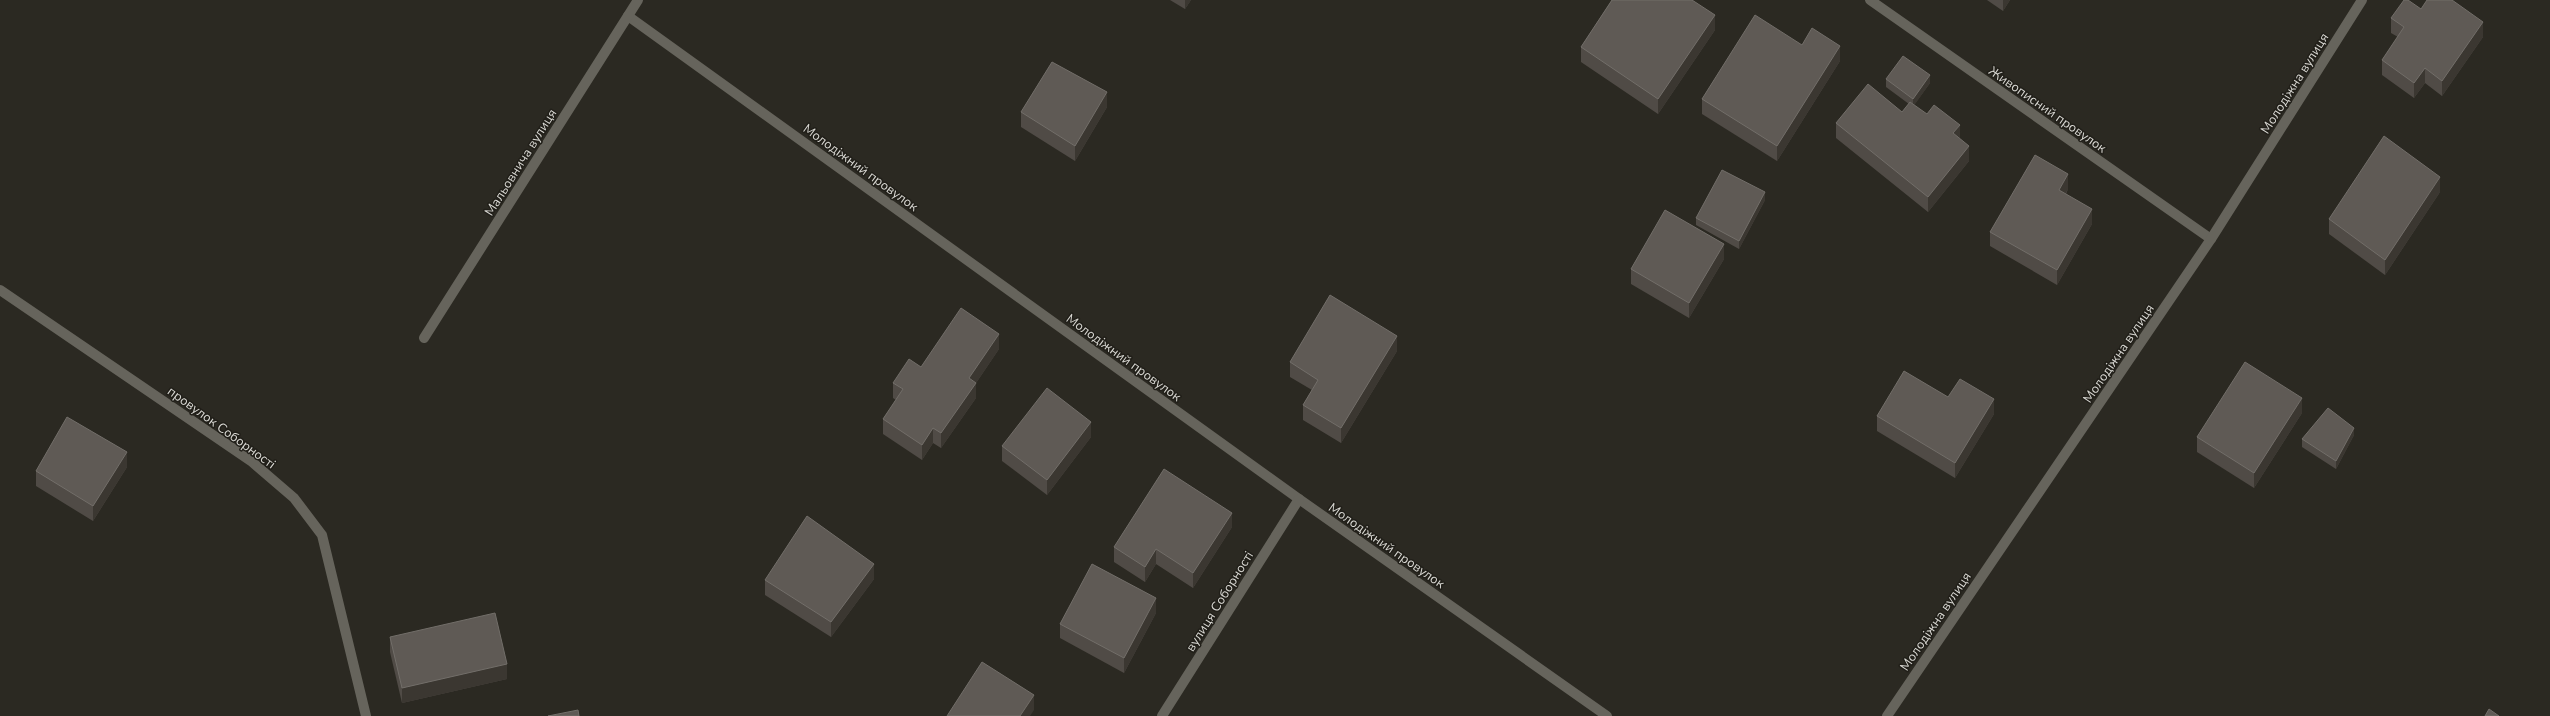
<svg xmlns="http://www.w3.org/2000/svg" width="2550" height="716" viewBox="0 0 2550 716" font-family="'Nunito Sans',sans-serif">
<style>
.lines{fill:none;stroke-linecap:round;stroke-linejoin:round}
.minor{stroke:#66645c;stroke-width:10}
.wall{fill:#504b46}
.shaded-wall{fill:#3b3731}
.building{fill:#5f5a55;stroke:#726e69}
.labels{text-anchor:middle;stroke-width:3;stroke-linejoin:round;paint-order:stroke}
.street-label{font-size:13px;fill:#d9d8d3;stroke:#211f19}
</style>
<rect width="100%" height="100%" fill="#2b2922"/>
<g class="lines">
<g class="minor">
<path d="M1870,0l341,239"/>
<path d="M628,16l671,483 308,217"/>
<path d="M0,290l251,171 43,37 28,37 44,181"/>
<path d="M424,338l214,-338"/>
<path d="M1162,716l137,-217"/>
<path d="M1887,716l324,-477 151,-239"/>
</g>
</g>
<g class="wall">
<path d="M1170,0h21l-6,9z"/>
<path d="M1612,0h81v1l22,29 -57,84 -77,-52v-15z"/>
<path d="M1987,0h23l-7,11z"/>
<path d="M2421,9l62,28 -41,59 -17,-13 -11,15 -32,-23v-15l16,-23 -7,-4v-15z"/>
<path d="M1802,45l38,16 -63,100 -75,-47v-15z"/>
<path d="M1886,79l44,4 -16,22 46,34 9,22 -41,51 -92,-74v-15l66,-11 7,-8 -23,-17z"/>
<path d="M1107,107l-32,54 -54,-34v-15z"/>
<path d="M2068,189l-2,5 26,30 -35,61 -67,-39v-14z"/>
<path d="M2440,192l-55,83 -56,-41v-15z"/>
<path d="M1765,200l-26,49 -43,-24v-7z"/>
<path d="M1724,259l-35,59 -58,-34v-15z"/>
<path d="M999,349l-23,34v15l-35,50 -8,-5 -11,17 -39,-26v-15l13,-19 -3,-2v-15l28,-16z"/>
<path d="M1397,351l-56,92 -38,-23v-15l9,-15 -22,-13v-15z"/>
<path d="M1948,397l46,17 -39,64 -78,-47v-15z"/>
<path d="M2302,413l-48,75 -57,-36v-15z"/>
<path d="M2354,435l-18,34 -34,-22v-8z"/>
<path d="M1091,437l-44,58 -45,-34v-15z"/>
<path d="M127,467l-34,54 -57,-35v-15z"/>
<path d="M1232,527l-39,61 -37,-24 -11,18 -31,-20v-15z"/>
<path d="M874,579l-43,58 -66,-42v-15z"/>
<path d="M1156,613l-32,60 -64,-35v-14z"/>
<path d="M390,637l117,42 -105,24 -12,-51z"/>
</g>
<g class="shaded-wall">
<path d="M1185,0h6l-6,9z"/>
<path d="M2003,0h7l-7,11z"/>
<path d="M1715,15v15l-57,84v-15z"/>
<path d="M2483,22v15l-41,59v-15z"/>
<path d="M1840,46v15l-63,100v-15z"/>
<path d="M2425,68v15l-11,15v-15z"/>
<path d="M1930,75v8l-17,24v-8z"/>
<path d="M1107,92v15l-32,54v-15z"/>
<path d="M1960,125v15l-7,-7z"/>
<path d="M1969,146v15l-41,51v-15z"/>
<path d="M2068,174v15l-9,16v-15z"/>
<path d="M2440,177v15l-55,83v-15z"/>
<path d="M1765,192v8l-26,49v-8z"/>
<path d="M2092,209v15l-35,61v-15z"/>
<path d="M1724,244v15l-35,59v-15z"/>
<path d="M999,334v15l-27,40 4,-6v15l-35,50v-15l28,-55z"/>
<path d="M1397,336v15l-56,92v-15z"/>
<path d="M2302,398v15l-48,75v-15z"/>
<path d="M1994,399v15l-39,64v-15z"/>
<path d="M1091,422v15l-44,58v-15z"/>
<path d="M933,428v15l-11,17v-15z"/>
<path d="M2354,428v7l-18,34v-8z"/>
<path d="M127,452v15l-34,54v-15z"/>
<path d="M1232,513v14l-39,61v-15z"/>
<path d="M1156,549v15l-11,18v-15z"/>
<path d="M874,564v15l-43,58v-15z"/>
<path d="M1156,598v15l-32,60v-15z"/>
<path d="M507,664v15l-105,24v-15z"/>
<path d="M1034,695v15l-4,6h-10z"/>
</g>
<g class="building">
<path d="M1612,0h80l23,15 -57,84 -77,-52z"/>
<path d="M2404,0h4l13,9 6,-9h25l31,22 -41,59 -17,-13 -11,15 -32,-23 22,-33 -13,-9z"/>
<path d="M1755,15l47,30 10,-17 28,18 -63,100 -75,-47z"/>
<path d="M1903,56l27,19 -17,24 -27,-20z"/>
<path d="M1052,62l55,30 -32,54 -54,-34z"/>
<path d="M1868,84l34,28 8,-10 17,12 7,-9 26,20 -7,8 16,13 -41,51 -92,-74z"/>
<path d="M2384,136l56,41 -55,83 -56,-41z"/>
<path d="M2035,155l33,19 -9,16 33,19 -35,61 -67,-38z"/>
<path d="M1722,170l43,22 -26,49 -43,-23z"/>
<path d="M1665,210l59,34 -35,59 -58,-34z"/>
<path d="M1330,295l67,41 -56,92 -38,-23 15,-25 -28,-18z"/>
<path d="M961,308l38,26 -30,44 7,5 -35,50 -8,-5 -11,17 -39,-26 20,-30 -10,-6 16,-24 12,8z"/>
<path d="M2245,362l57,36 -48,75 -57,-36z"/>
<path d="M1904,371l44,26 12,-18 34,20 -39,64 -78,-47z"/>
<path d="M1047,388l44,34 -44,58 -45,-34z"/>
<path d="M2328,408l26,20 -18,33 -34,-22z"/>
<path d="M67,417l60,35 -34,54 -57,-35z"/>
<path d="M1164,469l68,44 -39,60 -37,-24 -11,18 -31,-20z"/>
<path d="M807,516l67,48 -43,58 -66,-42z"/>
<path d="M1092,564l64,34 -32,60 -64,-34z"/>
<path d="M495,613l12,51 -105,24 -12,-51z"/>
<path d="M982,662l52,33 -14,21h-73z"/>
<path d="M2489,709l10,7h-14z"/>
<path d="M578,710l1,6h-31z"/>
</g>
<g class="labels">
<g class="street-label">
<text transform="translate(2294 83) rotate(-58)" y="5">Молодіжна вулиця</text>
<text transform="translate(2048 109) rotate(35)" y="5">Живописний провулок</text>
<text transform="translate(520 162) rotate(-58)" y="5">Мальовнича вулиця</text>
<text transform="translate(861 167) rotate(36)" y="5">Молодіжний провулок</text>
<text transform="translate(2118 353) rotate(-56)" y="5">Молодіжна вулиця</text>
<text transform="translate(1124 357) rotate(36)" y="5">Молодіжний провулок</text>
<text transform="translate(222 427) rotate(36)" y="5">провулок Соборності</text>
<text transform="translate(1387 545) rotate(35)" y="5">Молодіжний провулок</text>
<text transform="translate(1219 601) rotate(-58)" y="5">вулиця Соборності</text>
<text transform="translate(1935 621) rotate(-56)" y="5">Молодіжна вулиця</text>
</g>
</g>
</svg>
